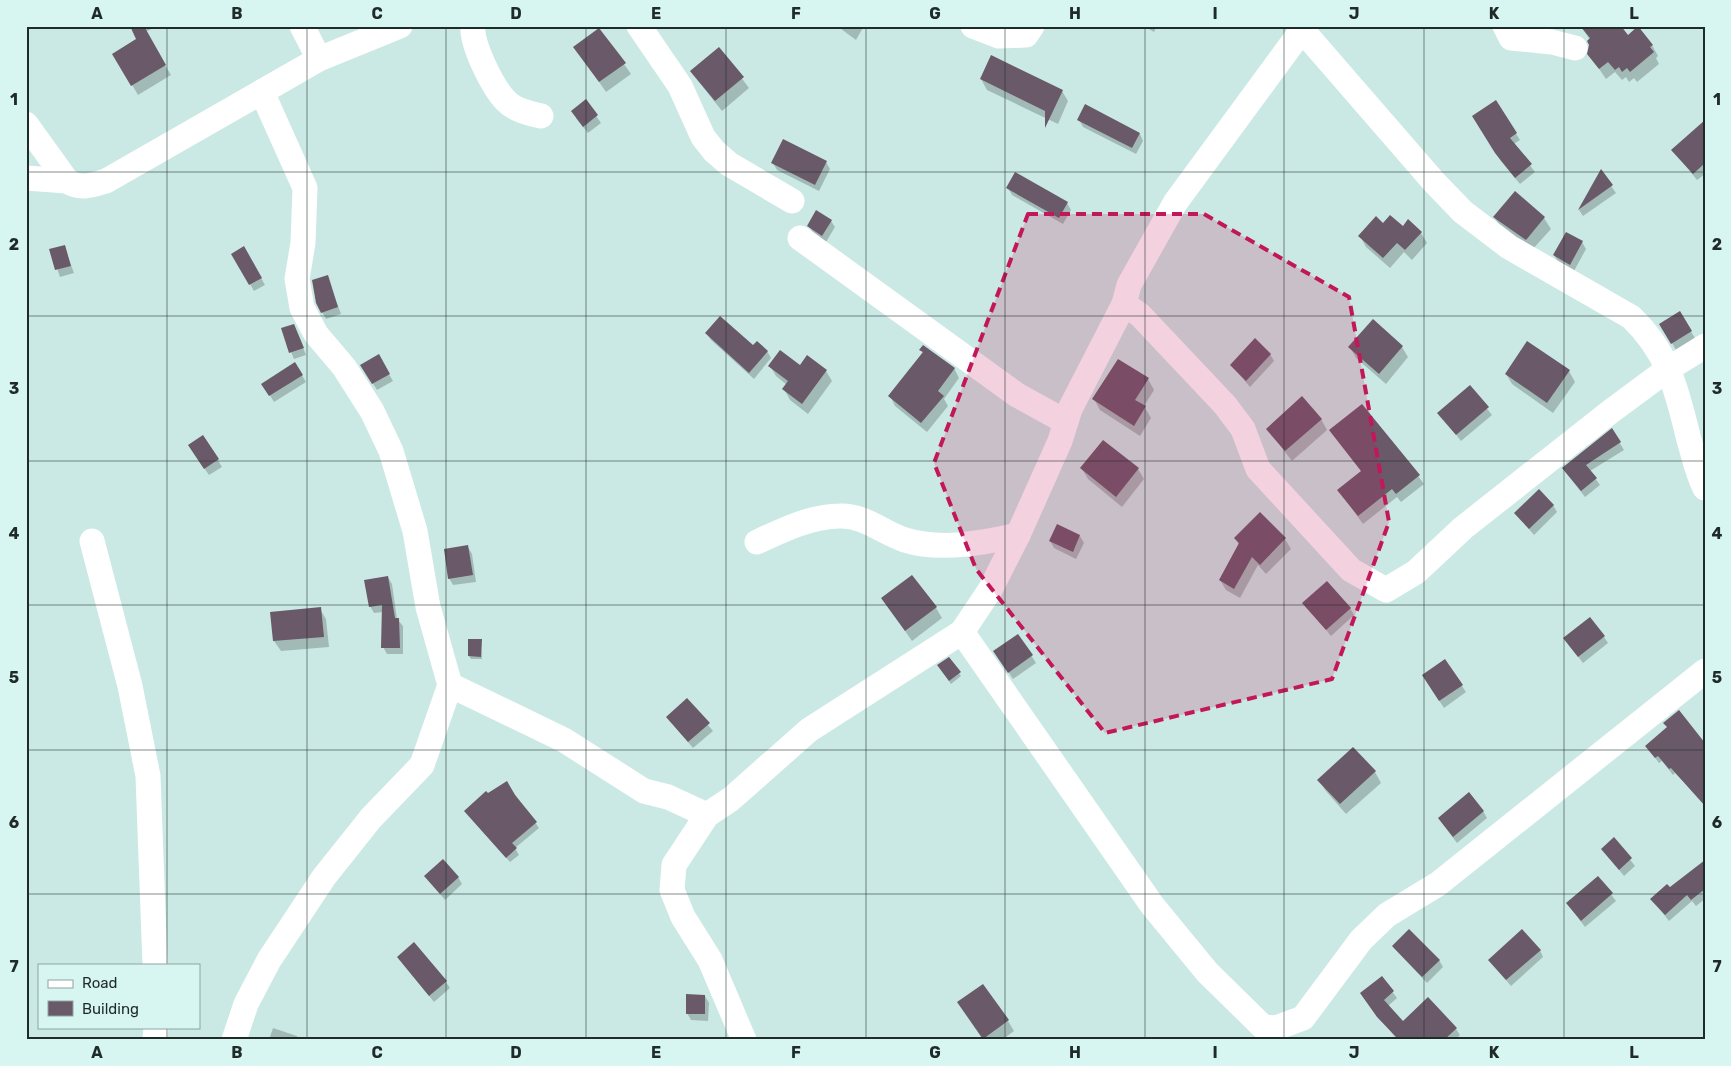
<svg xmlns="http://www.w3.org/2000/svg" width="1731" height="1066" viewBox="0 0 1731 1066" font-family="Rubik,sans-serif">
<style>
.shadow{fill:#0003}
.building{fill:#695969}
.lines{fill:none;stroke-linecap:round;stroke-linejoin:round}
.minor{stroke:#fff;stroke-width:25}
.marked{fill:#c2185b;fill-opacity:0.2;stroke:#c2185b;stroke-width:4;stroke-dasharray:10 6;stroke-linejoin:round}
.grid{fill:none;stroke:#1f2b29;stroke-width:1;stroke-opacity:0.55}
.neatline{fill:none;stroke:#1f2b29;stroke-width:2}
.grid-label{font-size:16px;text-anchor:middle;font-weight:bold;fill:#1f2b29}
</style>
<rect width="100%" height="100%" fill="#cbe9e4"/>
<g class="shadow">
<path d="M131,26h27l-13,6 26,43 -33,20 -24,-41 24,-14z"/>
<path d="M837,26h27l-8,14z"/>
<path d="M1144,26h13l-3,6z"/>
<path d="M1581,26l47,10 24,9 6,11 -2,2 3,6 -22,18 -3,-4 -5,4 -3,-5 -4,3 -7,-8 -9,7 -17,-25 1,-14z"/>
<path d="M575,47l49,17 7,10 -25,18z"/>
<path d="M719,48l30,40 -27,23 -31,-39z"/>
<path d="M981,79l81,12 6,10 -10,23 -71,-34z"/>
<path d="M586,101l15,22 -13,10 -12,-15z"/>
<path d="M1496,102l24,38 -6,4 21,28 -15,12 -20,-24 -23,-37z"/>
<path d="M1079,120l61,14 3,7 -7,13 -53,-27z"/>
<path d="M1705,131v43l-8,6 -24,-30z"/>
<path d="M826,162l4,7 -11,22 -42,-21 -4,-7z"/>
<path d="M1601,171l15,22 -33,23 -4,-6z"/>
<path d="M1016,173l51,30 4,7 -8,14 -51,-29 -4,-7z"/>
<path d="M1515,193l29,25 7,11 -19,21 -31,-23 -7,-10z"/>
<path d="M831,221l4,6 -9,15 -13,-9 -4,-7z"/>
<path d="M1383,225l38,8 6,10 -15,17 -8,-8 -14,16 -24,-21 -6,-11z"/>
<path d="M1566,233l16,9 4,7 -12,22 -16,-9 -4,-7z"/>
<path d="M64,246l10,27 -14,4 -9,-27z"/>
<path d="M244,248l21,37 -11,6 -21,-37z"/>
<path d="M327,277l14,37 -15,5 -9,-16z"/>
<path d="M1679,313l16,25 -19,12 -15,-26z"/>
<path d="M294,325l12,30 -12,4 -3,-7z"/>
<path d="M707,334l60,17 4,7 -17,21 -43,-39z"/>
<path d="M1350,347h52l6,10 -22,27 -30,-26z"/>
<path d="M921,350l33,18 5,10 -15,21 4,7 -21,26 -32,-26 -5,-10 33,-42z"/>
<path d="M1270,354l4,7 -24,26 -19,-22z"/>
<path d="M378,356l15,25 -16,9 -15,-24z"/>
<path d="M295,364l11,18 -32,20 -11,-18z"/>
<path d="M770,366l56,5 6,10 -24,33 -18,-14 -6,-11 3,-4 -11,-9z"/>
<path d="M1569,371l6,11 -22,31 -41,-29 -6,-10z"/>
<path d="M1148,379l6,11 -10,16 7,12 -11,18 -40,-26 -6,-11z"/>
<path d="M1470,387l22,28 -31,26 -22,-28z"/>
<path d="M1321,419l6,11 -35,31 -25,-32z"/>
<path d="M1331,430l64,15 29,39 -23,18 -4,-5 -34,27 -24,-33 23,-19z"/>
<path d="M1612,430l12,20 -34,21 10,14 -15,12 -22,-28z"/>
<path d="M203,436l19,31 -13,8 -16,-23z"/>
<path d="M1082,469h56l6,10 -22,28 -34,-28z"/>
<path d="M1553,505l4,7 -23,23 -18,-21z"/>
<path d="M1260,513l25,26 6,10 -25,25 -8,-9 -18,33 -14,-8 -6,-10 19,-35 -4,-7z"/>
<path d="M1057,526l23,10 4,7 -8,16 -22,-11 -4,-7z"/>
<path d="M468,547l4,7 4,28 -23,3 -4,-7z"/>
<path d="M388,577l4,7 5,35 6,7v28h-16l-4,-7v-35l-9,1 -4,-7z"/>
<path d="M883,599l53,9 6,10 -30,23z"/>
<path d="M1304,603l46,5 4,7 -23,21z"/>
<path d="M320,609l6,10 3,28 -48,4 -7,-10z"/>
<path d="M1018,635l18,28 -23,16 -14,-21z"/>
<path d="M1604,637l4,6 -25,20 -14,-18z"/>
<path d="M481,640l1,19h-11l-2,-3z"/>
<path d="M949,659l12,17 -10,8 -11,-16z"/>
<path d="M1445,661l21,31 -22,16 -17,-26z"/>
<path d="M687,700l26,31 -20,17 -26,-31z"/>
<path d="M1705,742v62l-30,-31 -2,2 -11,-14 -3,2 -13,-17z"/>
<path d="M1375,772l6,11 -35,31 -21,-24 -6,-10z"/>
<path d="M506,782l33,46 -24,20 4,7 -9,7 -44,-50z"/>
<path d="M1483,811l4,7 -30,25 -18,-24z"/>
<path d="M1614,839l21,27 -11,10 -22,-27z"/>
<path d="M1705,866v33l-9,7 -4,-5 -23,20 -17,-22z"/>
<path d="M426,877h32l4,7 -17,16z"/>
<path d="M1598,877l18,24 -31,26 -18,-24z"/>
<path d="M1393,947l46,13 4,7 -16,16z"/>
<path d="M1540,950l3,7 -32,29 -22,-26z"/>
<path d="M398,957l48,25 4,6 -16,14z"/>
<path d="M1382,978l15,20 -9,8 15,17 53,6 4,6 -5,5h-63l3,-3 -29,-37z"/>
<path d="M705,996l4,7 -1,18 -17,-1 -4,-7z"/>
<path d="M958,1003l50,18 6,10 -12,9h-19z"/>
<path d="M273,1028l24,8 2,4h-30z"/>
</g>
<g class="building">
<path d="M130,26h14l22,39 -35,21 -19,-32 24,-15z"/>
<path d="M1580,26h41l7,9 10,-9 15,19 -3,2 4,5 -24,20 -3,-4 -5,4 -3,-5 -4,3 -7,-8 -9,7 -12,-15 2,-9 -2,-4 3,-3z"/>
<path d="M599,28l27,35 -27,19 -26,-35z"/>
<path d="M719,47l25,30 -29,24 -25,-30z"/>
<path d="M991,55l72,35 -18,38v-17l-65,-32z"/>
<path d="M586,99l12,16 -15,12 -12,-16z"/>
<path d="M1496,100l21,33 -7,5 22,26 -17,14 -20,-25 -23,-37z"/>
<path d="M1085,104l55,29 -8,15 -55,-28z"/>
<path d="M1705,120v43l-12,11 -22,-24z"/>
<path d="M783,139l44,22 -12,24 -44,-22z"/>
<path d="M1601,169l12,16 -35,25z"/>
<path d="M1015,172l53,30 -9,16 -53,-30z"/>
<path d="M1515,191l30,26 -19,23 -33,-23z"/>
<path d="M816,210l16,10 -10,16 -15,-10z"/>
<path d="M1390,215l13,11 5,-7 14,13 -17,18 -8,-7 -14,15 -25,-22 18,-20 7,7z"/>
<path d="M1566,232l17,9 -13,24 -17,-10z"/>
<path d="M65,245l6,21 -16,4 -6,-21z"/>
<path d="M244,246l18,32 -13,7 -18,-31z"/>
<path d="M328,275l10,32 -17,6 -5,-10 -4,-23z"/>
<path d="M1680,311l12,20 -21,13 -12,-20z"/>
<path d="M720,316l33,29 4,-4 11,10 -19,22 -44,-40z"/>
<path d="M1373,319l30,27 -24,28 -31,-27z"/>
<path d="M294,324l10,24 -15,5 -8,-25z"/>
<path d="M1255,338l16,16 -25,27 -16,-16z"/>
<path d="M1527,341l43,29 -23,33 -42,-29z"/>
<path d="M923,345l32,23 -17,23 6,5 -23,27 -33,-27 35,-44 -4,-2z"/>
<path d="M780,350l20,15 7,-10 20,15 -25,34 -20,-15 6,-8 -20,-15z"/>
<path d="M379,354l11,20 -18,10 -12,-19z"/>
<path d="M1118,359l31,19 -14,22 11,6 -12,20 -42,-27z"/>
<path d="M295,362l8,13 -34,21 -8,-12z"/>
<path d="M1470,385l19,22 -33,28 -19,-22z"/>
<path d="M1302,396l20,23 -37,32 -19,-22z"/>
<path d="M1362,404l58,71 -24,19 -4,-5 -34,27 -21,-26 24,-19 -32,-41z"/>
<path d="M1612,428l9,14 -35,23 11,13 -16,13 -19,-23z"/>
<path d="M203,435l16,24 -15,10 -16,-24z"/>
<path d="M1103,440l36,28 -23,29 -36,-29z"/>
<path d="M1539,489l15,16 -25,24 -15,-16z"/>
<path d="M1260,512l26,26 -26,27 -8,-8 -18,32 -15,-9 20,-37 -5,-5z"/>
<path d="M1057,524l23,11 -7,17 -24,-11z"/>
<path d="M468,545l5,30 -25,4 -4,-30z"/>
<path d="M912,575l25,32 -32,24 -24,-33z"/>
<path d="M388,576l7,42h4l1,30h-19l1,-43 -13,2 -5,-27z"/>
<path d="M1327,581l24,27 -25,22 -24,-27z"/>
<path d="M321,607l3,30 -51,4 -3,-29z"/>
<path d="M1590,617l15,19 -27,21 -15,-19z"/>
<path d="M1018,634l15,21 -25,18 -15,-22z"/>
<path d="M468,639h14l-1,18 -13,-1z"/>
<path d="M949,657l12,15 -12,9 -12,-16z"/>
<path d="M1445,659l18,26 -24,16 -17,-26z"/>
<path d="M687,698l23,25 -22,19 -22,-25z"/>
<path d="M1679,710l26,33v63l-34,-38 -2,1 -11,-13 -3,2 -10,-12 22,-19 -4,-4z"/>
<path d="M1353,747l23,24 -36,33 -23,-24z"/>
<path d="M507,781l8,14 22,27 -25,21 5,5 -11,10 -42,-47 22,-20 2,2z"/>
<path d="M1469,792l15,19 -31,26 -15,-19z"/>
<path d="M1614,837l18,21 -13,12 -18,-21z"/>
<path d="M443,859l16,18 -19,17 -16,-18z"/>
<path d="M1705,860v29l-14,11 -4,-5 -22,20 -15,-16 17,-15 3,3z"/>
<path d="M1598,876l15,17 -32,28 -15,-18z"/>
<path d="M1409,929l31,31 -18,17 -30,-31z"/>
<path d="M1522,929l19,21 -35,30 -18,-20z"/>
<path d="M414,942l33,39 -18,15 -32,-39z"/>
<path d="M1382,976l12,15 -10,9 19,21 25,-24 29,31 -13,12h-45l-22,-23 -17,-24z"/>
<path d="M983,984l26,36 -26,19 -26,-37z"/>
<path d="M686,994l19,1v19h-19z"/>
</g>
<g class="lines">
<g class="minor">
<path d="M302,26l17,33"/>
<path d="M473,26c-2,18 20,62 33,75 9,9 22,12 35,15"/>
<path d="M639,26l41,60 23,51 11,14 15,13 63,37"/>
<path d="M973,26l26,10 27,-1 6,-9"/>
<path d="M1505,26l6,12 41,4 23,6"/>
<path d="M1303,31l131,151 29,30 46,35 122,70c38,36 46,74 58,123 5,16 8,33 16,48"/>
<path d="M26,124l41,57c14,9 25,4 39,0l213,-122 81,-33"/>
<path d="M26,178l41,3"/>
<path d="M800,238l217,157 49,27"/>
<path d="M1124,304l16,11 85,90 18,24 15,40 93,101 35,20 30,-18 47,-44 147,-116 58,-43 37,-23"/>
<path d="M92,541l38,145 18,90 7,189"/>
<path d="M757,542c26,-12 54,-26 83,-26 24,-1 43,17 65,24 35,11 79,3 113,-5"/>
<path d="M962,632l190,273 55,67 56,55 13,1 27,-10 58,-78 26,-25 51,-31 267,-213"/>
<path d="M450,685l114,55 80,51 24,6 39,18"/>
<path d="M155,1040l1,-13"/>
<path d="M234,1040l12,-36 23,-44 55,-83 47,-59 51,-53 28,-80 -22,-78 -13,-76 -24,-80 -19,-40 -28,-44 -28,-33 -14,-26 -5,-29 6,-36 2,-55 -43,-96"/>
<path d="M744,1040l-34,-80 -27,-43 -11,-27 2,-25 33,-50 24,-16 78,-69 153,-98 28,-42 28,-55 42,-94 10,-32 54,-105 5,-19 46,-82 130,-177"/>
</g>
</g>
<path class="marked" d="M1028,214h176l145,83 40,225 -57,157 -227,54 -129,-164 -42,-106z"/>
<path class="grid" d="M167,26v939M307,26v1014M446,26v1014M586,26v1014M726,26v1014M866,26v1014M1005,26v1014M1145,26v1014M1284,26v1014M1424,26v1014M1564,26v1014M26,172h1679M26,316h1679M26,461h1679M26,605h1679M26,750h1679M26,894h1679M167,1027v13"/>
<rect width="1731" height="1066" fill="none" stroke="#d8f6f1" stroke-width="55"/>
<rect x="38" y="964" width="162" height="65" fill="#d8f6f1" stroke="#8ea5a1"/>
<rect x="48" y="980" width="25" height="8" fill="#ffffff" stroke="#8ea5a1"/>
<text x="82" y="988" font-size="15" fill="#1f2b29">Road</text>
<rect x="48" y="1001" width="25" height="15" fill="#695969" stroke="#8ea5a1"/>
<text x="82" y="1014" font-size="15" fill="#1f2b29">Building</text>
<rect x="28" y="28" width="1676" height="1010" class="neatline"/>
<g class="grid-label">
<text x="97" y="19">A</text>
<text x="237" y="19">B</text>
<text x="377" y="19">C</text>
<text x="516" y="19">D</text>
<text x="656" y="19">E</text>
<text x="796" y="19">F</text>
<text x="935" y="19">G</text>
<text x="1075" y="19">H</text>
<text x="1215" y="19">I</text>
<text x="1354" y="19">J</text>
<text x="1494" y="19">K</text>
<text x="1634" y="19">L</text>
<text x="14" y="105">1</text>
<text x="1717" y="105">1</text>
<text x="14" y="250">2</text>
<text x="1717" y="250">2</text>
<text x="14" y="394">3</text>
<text x="1717" y="394">3</text>
<text x="14" y="539">4</text>
<text x="1717" y="539">4</text>
<text x="14" y="683">5</text>
<text x="1717" y="683">5</text>
<text x="14" y="828">6</text>
<text x="1717" y="828">6</text>
<text x="14" y="972">7</text>
<text x="1717" y="972">7</text>
<text x="97" y="1058">A</text>
<text x="237" y="1058">B</text>
<text x="377" y="1058">C</text>
<text x="516" y="1058">D</text>
<text x="656" y="1058">E</text>
<text x="796" y="1058">F</text>
<text x="935" y="1058">G</text>
<text x="1075" y="1058">H</text>
<text x="1215" y="1058">I</text>
<text x="1354" y="1058">J</text>
<text x="1494" y="1058">K</text>
<text x="1634" y="1058">L</text>
</g>
</svg>
